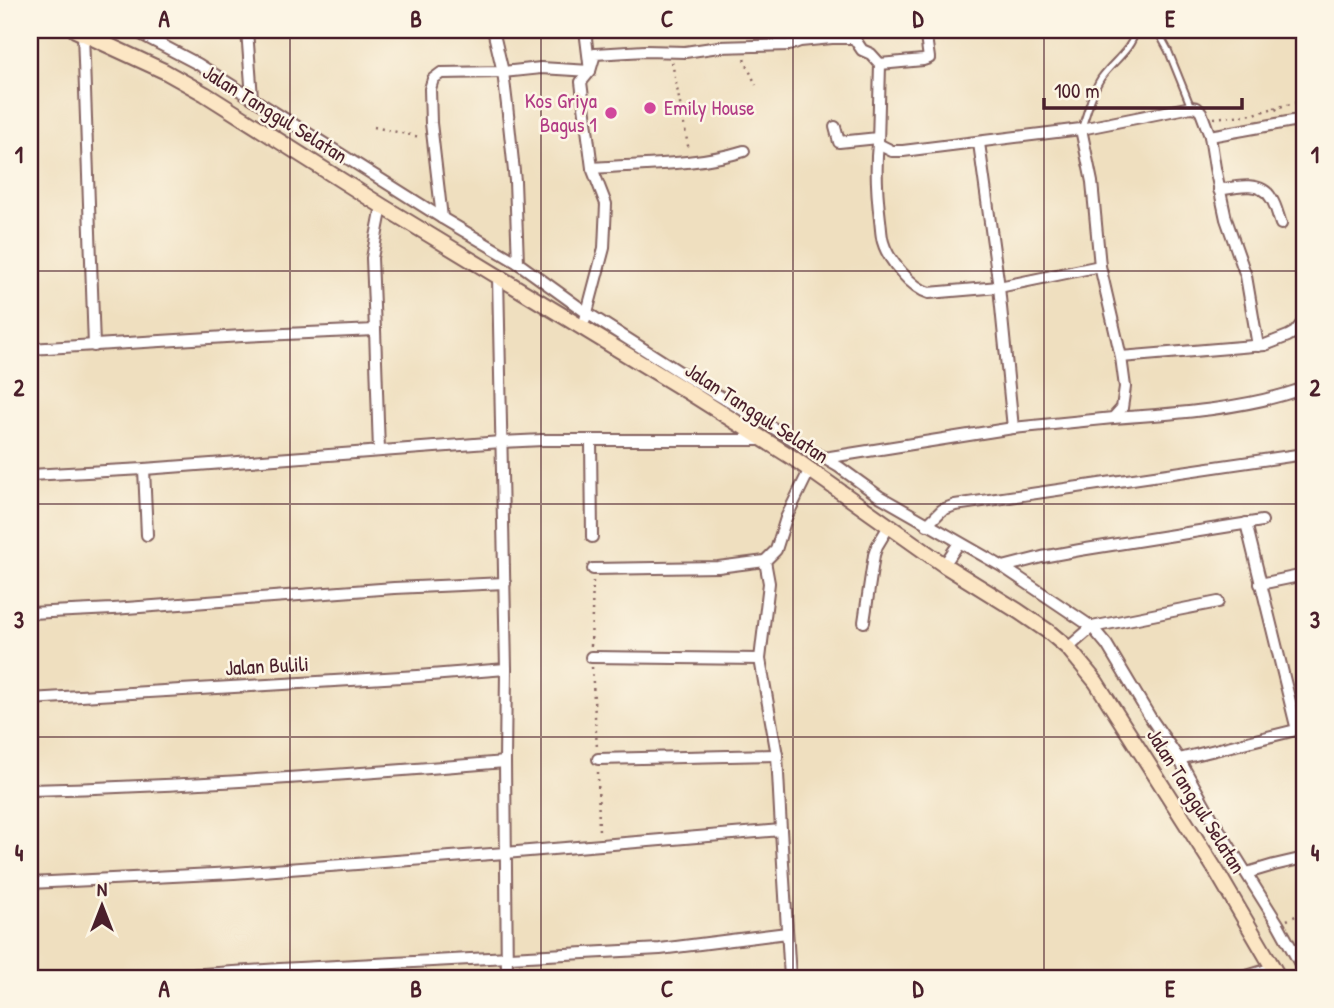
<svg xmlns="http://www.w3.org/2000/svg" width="1334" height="1008" viewBox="0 0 1334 1008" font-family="'Patrick Hand',sans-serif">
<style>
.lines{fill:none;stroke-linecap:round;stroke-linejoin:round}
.lane-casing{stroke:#84625f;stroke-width:9}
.street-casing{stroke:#84625f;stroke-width:14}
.secondary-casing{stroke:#84625f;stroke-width:18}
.path{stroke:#84625f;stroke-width:2.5;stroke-dasharray:2 5;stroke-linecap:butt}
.lane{stroke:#fff;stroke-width:5}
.street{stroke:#fff;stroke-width:10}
.secondary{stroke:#fce6c4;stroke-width:14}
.grid{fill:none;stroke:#4a1f2b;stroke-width:2;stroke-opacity:0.55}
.hotel-dot{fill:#d1479c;stroke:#fcf5e5;stroke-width:2.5}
.labels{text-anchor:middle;stroke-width:5;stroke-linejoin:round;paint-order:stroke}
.hotel-label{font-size:21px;fill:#b23c85;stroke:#fcf5e5;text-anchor:end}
.street-label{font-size:21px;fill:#4a1f2b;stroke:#fcf5e5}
.neatline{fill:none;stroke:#4a1f2b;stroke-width:2.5}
.grid-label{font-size:23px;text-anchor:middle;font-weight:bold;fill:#4a1f2b}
</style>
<rect width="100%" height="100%" fill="#fcf5e5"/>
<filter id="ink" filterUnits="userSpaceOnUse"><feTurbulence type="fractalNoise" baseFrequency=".0143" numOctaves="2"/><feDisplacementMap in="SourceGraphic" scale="14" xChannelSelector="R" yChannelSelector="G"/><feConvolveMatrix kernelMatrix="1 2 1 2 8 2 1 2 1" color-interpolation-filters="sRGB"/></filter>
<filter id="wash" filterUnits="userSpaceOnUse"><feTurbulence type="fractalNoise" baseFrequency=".00686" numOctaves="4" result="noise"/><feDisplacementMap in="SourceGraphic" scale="28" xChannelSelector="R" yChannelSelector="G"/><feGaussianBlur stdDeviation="1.57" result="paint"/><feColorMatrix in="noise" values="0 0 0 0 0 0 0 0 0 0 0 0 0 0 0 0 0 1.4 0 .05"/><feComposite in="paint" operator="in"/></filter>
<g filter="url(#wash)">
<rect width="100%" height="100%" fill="#efdfbf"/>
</g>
<g filter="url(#ink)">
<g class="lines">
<defs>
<g id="lane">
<path d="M1157,30l11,20 23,57"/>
<path d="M1081,129c7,-17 10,-36 20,-51 12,-17 30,-27 35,-48"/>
</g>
<g id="street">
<path d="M133,30l65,34 244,154 76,45 69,50 102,65 150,89 40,29 124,71 89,60 15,18 43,72 29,42 34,61 65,104 26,47"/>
<path d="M247,30l5,68"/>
<path d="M493,30l10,42 4,33 8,76 3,82"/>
<path d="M83,33l11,313"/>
<path d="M880,64l43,-4 6,-2 -4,-28"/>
<path d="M835,127l4,15 39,-4"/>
<path d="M1210,136l94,-17"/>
<path d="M979,143l20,144 14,141"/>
<path d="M878,144c-3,26 -1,51 2,76 1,7 1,16 3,22 5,18 29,46 46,51l70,-6 101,-21"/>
<path d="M592,168c51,-4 104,-2 152,-17"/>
<path d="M1219,190c16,-3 42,-10 52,8 5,7 7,18 10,26"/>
<path d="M442,218l-11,-95 -1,-34 3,-10 8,-6 62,-1 38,-4 49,3 -5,-41"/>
<path d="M498,276l8,393 -1,93 2,216"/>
<path d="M585,320l19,-72 2,-44 -14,-36 -11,-86 9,-11 5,-17 50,-3 40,1 34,-5 70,-2 11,-4 32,-3h22l8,12 9,4 9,10 -2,80 14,7h11l178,-22 110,-22 6,1 4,4 9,24 5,32 11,51 20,57 12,70"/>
<path d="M375,330l4,121"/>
<path d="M30,349l212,-13 133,-6 -3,-72 10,-52"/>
<path d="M1121,357l144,-12 23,-9 7,-4 9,-11"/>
<path d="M1113,418c61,-4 134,-9 191,-30"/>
<path d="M591,440h174"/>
<path d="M824,458l189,-30 100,-10 9,-10 3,-21 -4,-30 -21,-91 -8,-84 -11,-53"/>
<path d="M144,469l3,66"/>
<path d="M30,475l114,-6 357,-27 42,-2h48l1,97"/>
<path d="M1246,523l51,207"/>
<path d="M927,525l15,-15 13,-5 349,-51"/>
<path d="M944,565l15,-22"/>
<path d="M1003,567l39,-10 38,-7 182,-29"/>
<path d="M593,569l125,-2 47,-6"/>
<path d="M1260,584l44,-9"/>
<path d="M30,613l83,-4 281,-21 111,-5"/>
<path d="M864,622l10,-67 3,-9 12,-20"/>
<path d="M1068,648l24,-21 126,-25"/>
<path d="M591,657l169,2"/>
<path d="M30,699l388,-23 88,-7"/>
<path d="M598,759l179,-4"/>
<path d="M1179,759l125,-31"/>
<path d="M30,790c159,-4 317,-15 475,-28"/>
<path d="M781,830l-4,-75 -17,-96 9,-76 -4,-22 11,-11 10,-32 23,-47"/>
<path d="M1247,873l27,-8 30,-7"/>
<path d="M30,883l204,-10 271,-20 276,-23 9,148"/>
<path d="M141,978l139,-9 380,-20 127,-16"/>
<path d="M1240,978l33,-10"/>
</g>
<path id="secondary" d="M75,30l89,41 41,23 177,112 308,187 103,65 151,107 74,46 31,21 19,16 28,34 121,190 62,106"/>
</defs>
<use href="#lane" class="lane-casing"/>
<use href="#street" class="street-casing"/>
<use href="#secondary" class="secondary-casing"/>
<g class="path">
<path d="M744,59l12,26"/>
<path d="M672,62l17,89"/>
<path d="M1274,108l30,-7"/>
<path d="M1214,118l40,-4 20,-6 5,3"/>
<path d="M374,127l46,10"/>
<path d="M591,646l2,-66"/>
<path d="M592,667l5,81"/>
<path d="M598,772l1,63"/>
<path d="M1287,920l17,-8"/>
</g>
<use href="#lane" class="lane"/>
<use href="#street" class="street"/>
<use href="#secondary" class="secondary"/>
</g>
</g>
<path class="grid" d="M290,30v948M541,30v948M793,30v948M1044,30v948M30,271h1274M30,504h1274M30,737h1274"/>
<g class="hotel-dot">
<circle cx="650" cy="108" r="7"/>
<circle cx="611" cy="113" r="7"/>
</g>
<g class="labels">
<g class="hotel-label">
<text x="597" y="108">Kos Griya<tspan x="597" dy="24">Bagus 1</tspan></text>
<text x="664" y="115" text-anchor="start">Emily House</text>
</g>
<g class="street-label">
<text transform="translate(275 114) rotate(32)" y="7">Jalan Tanggul Selatan</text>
<text transform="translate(757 413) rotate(33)" y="7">Jalan Tanggul Selatan</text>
<text transform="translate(267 666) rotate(-3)" y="7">Jalan Bulili</text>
<text transform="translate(1196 801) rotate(58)" y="7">Jalan Tanggul Selatan</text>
</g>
</g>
<rect width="1334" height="1008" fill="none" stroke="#fcf5e5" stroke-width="77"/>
<g transform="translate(102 906)" stroke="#fcf5e5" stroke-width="5" paint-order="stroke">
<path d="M0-5L12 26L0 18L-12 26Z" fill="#4a1f2b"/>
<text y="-10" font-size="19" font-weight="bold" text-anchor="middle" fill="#4a1f2b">N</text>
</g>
<path d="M1044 98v10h198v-10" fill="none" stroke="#4a1f2b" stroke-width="3.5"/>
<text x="1054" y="98" font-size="21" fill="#4a1f2b" stroke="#fcf5e5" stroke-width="5" paint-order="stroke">100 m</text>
<rect x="38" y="38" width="1258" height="932" class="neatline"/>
<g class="grid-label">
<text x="164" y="27">A</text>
<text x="416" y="27">B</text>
<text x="667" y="27">C</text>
<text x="918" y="27">D</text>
<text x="1170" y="27">E</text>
<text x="19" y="163">1</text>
<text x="1315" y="163">1</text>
<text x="19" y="396">2</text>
<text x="1315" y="396">2</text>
<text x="19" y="628">3</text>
<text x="1315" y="628">3</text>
<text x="19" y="861">4</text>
<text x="1315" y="861">4</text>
<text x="164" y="997">A</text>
<text x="416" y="997">B</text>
<text x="667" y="997">C</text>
<text x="918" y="997">D</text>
<text x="1170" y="997">E</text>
</g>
</svg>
